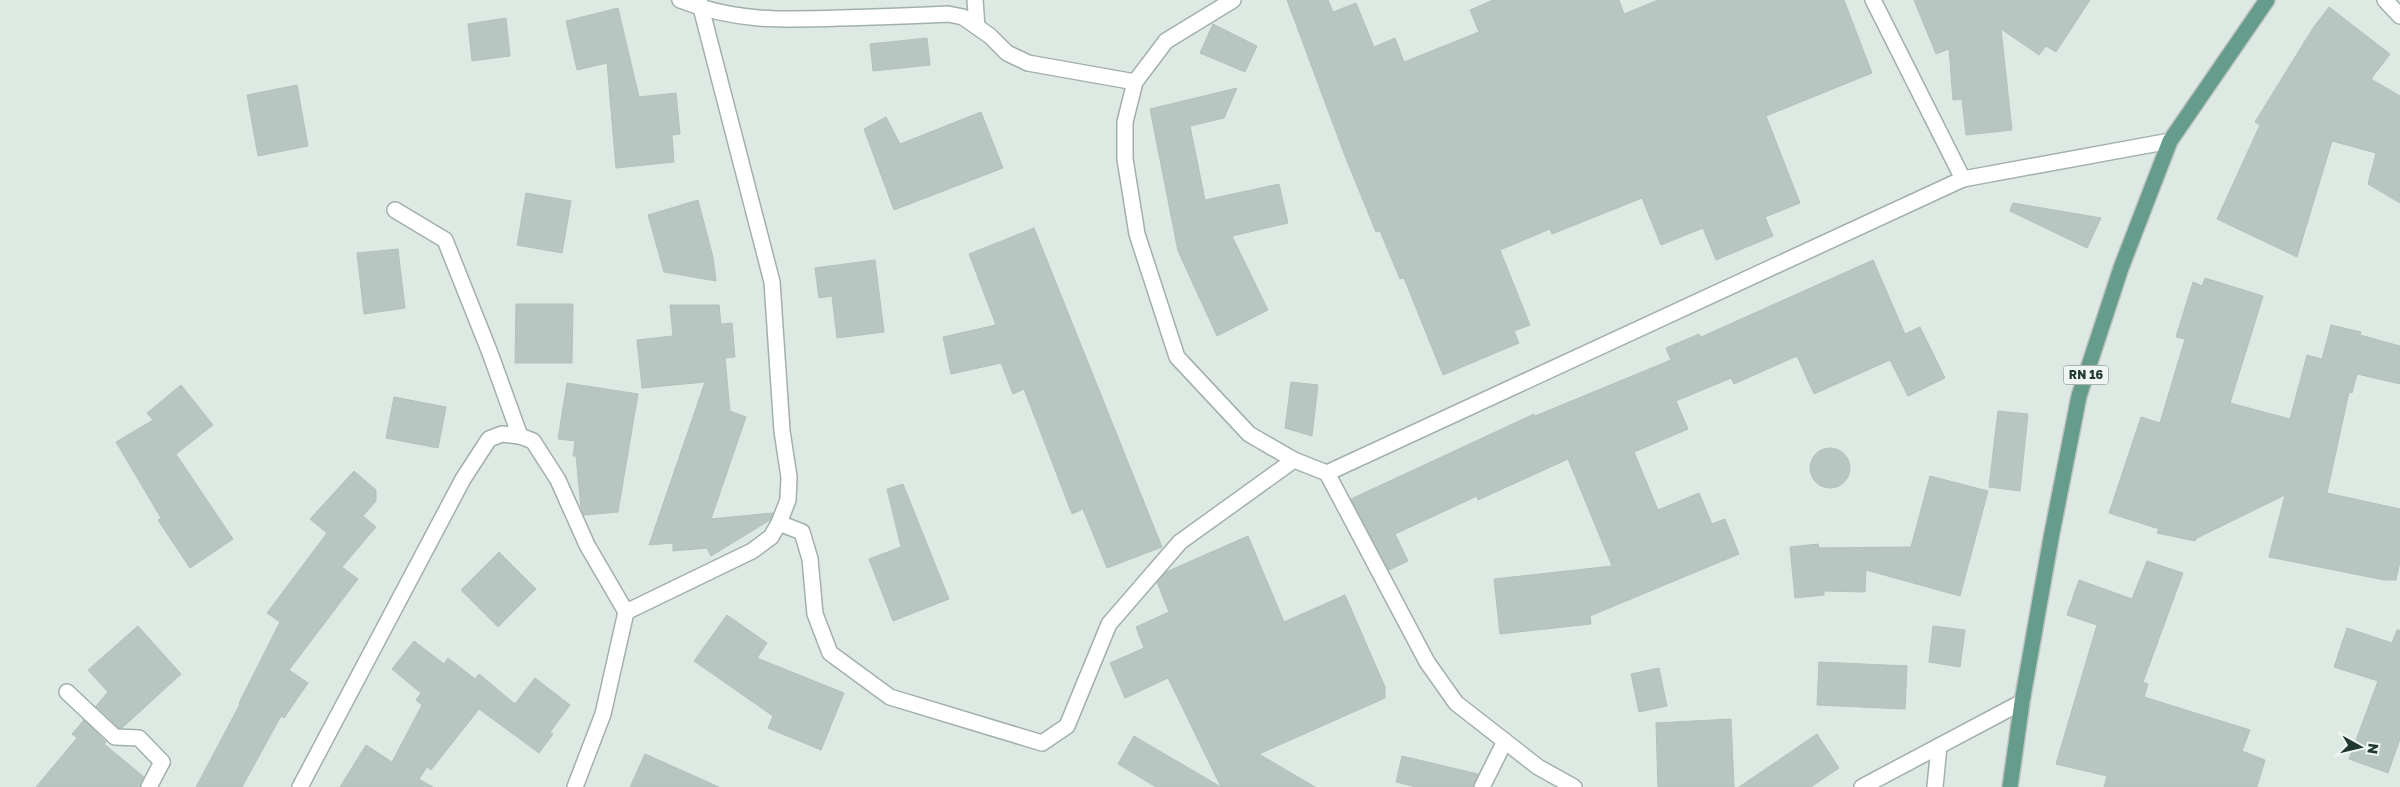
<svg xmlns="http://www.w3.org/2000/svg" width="2400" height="787" viewBox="0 0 2400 787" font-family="'Golos Text',sans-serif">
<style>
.building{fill:#b7c6c0;stroke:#b2c2bb}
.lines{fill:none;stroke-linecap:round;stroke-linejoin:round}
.lane-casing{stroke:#a2b0ab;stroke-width:18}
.street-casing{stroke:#a2b0ab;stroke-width:18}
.primary-casing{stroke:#bcc3c1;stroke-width:18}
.lane{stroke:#fff;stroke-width:15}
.street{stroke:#fff;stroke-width:15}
.primary{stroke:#669c8c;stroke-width:15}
.labels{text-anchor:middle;stroke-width:5;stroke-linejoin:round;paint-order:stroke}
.shield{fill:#eff6f2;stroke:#5f716b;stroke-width:1}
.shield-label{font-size:12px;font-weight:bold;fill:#213831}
</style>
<rect width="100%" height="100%" fill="#dfe9e4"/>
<g class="building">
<path d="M1287,0h41l5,12 23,-9 18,44 21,-9 9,24 75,-30 -9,-22 23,-10h126l5,14 34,-14h186l28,73 -106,43 34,87 -35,14 8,19 -57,24 -13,-32 -42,17 -19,-47 -90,36 -2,-5 -50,21 30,75 -16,6 5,12 -76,32 -39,-97 -4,1 -20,-48 -4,1 -31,-76z"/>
<path d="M1914,0h176l-34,52 -10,-6 -7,9 -38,-26 11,101 -46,5 -4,-36 -9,1 -4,-51 -13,5z"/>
<path d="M2329,7l61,47 -19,25 29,17v107l-32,-19 8,-31 -44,-12 -35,116 -80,-38 43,-94 -5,-3 58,-94z"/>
<path d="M618,8l21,89 37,-4 4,41 -8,1 2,27 -58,6 -9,-105 -30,7 -11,-49z"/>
<path d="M506,18l4,38 -38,5 -4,-37z"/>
<path d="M1213,24l44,22 -12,26 -45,-19z"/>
<path d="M927,38l3,27 -57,6 -3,-27z"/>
<path d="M297,85l11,61 -50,10 -11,-61z"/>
<path d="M1237,88l-13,30 -34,8 15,74 74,-16 9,39 -56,13 36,74 -51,26 -39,-85 -28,-142z"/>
<path d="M981,112l22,56 -109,42 -30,-81 22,-12 14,27z"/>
<path d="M526,193l45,8 -9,52 -45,-8z"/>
<path d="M698,200l15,57 3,24 -52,-9 -16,-57z"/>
<path d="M2013,203l88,15 -14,30 -77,-37z"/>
<path d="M1034,228l128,319 -55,21 -24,-59 -11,5 -48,-125 -11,5 -12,-31 -50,11 -8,-37 53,-12 -27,-71z"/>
<path d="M398,249l7,59 -41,6 -7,-61z"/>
<path d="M875,260l9,72 -47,6 -5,-42 -13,2 -4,-30z"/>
<path d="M1873,260l32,74 15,-7 25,51 -37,18 -18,-36 -76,34 -17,-38 -63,28 -3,-6 -55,23 12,28 -54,23 24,58 41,-17 13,31 13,-5 14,35 -149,62 1,8 -91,10 -6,-55 118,-13 -44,-107 -90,41 -1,-4 -82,38 13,27 -19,9 -38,-71 183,-85 1,2 136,-56 -5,-12 33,-14 2,3z"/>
<path d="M2205,278l58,18 -33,107 60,16 17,-64 15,4 9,-34 30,7 -1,3 40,11v38l-43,-10 -5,19 -3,-1 -22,101 73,16v52l-4,19h-12l-115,-23 16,-62 -88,43 -2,3 -38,-8 2,-4 -50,-16 32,-96 19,6 25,-84 -9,-2 17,-55 9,4z"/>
<path d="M516,304h57l-1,59h-57z"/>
<path d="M670,305h49l2,19 11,-1 3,34 -10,1 5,53 16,6 -35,102 62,-6 -3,7 -59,36 -4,-8 -34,3v-8l-24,2 56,-163 -63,6 -5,-48 36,-4z"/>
<path d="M1291,382l27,3 -6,51 -27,-8z"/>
<path d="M567,383l71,11 -20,118 -34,3 -3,-7 -5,-52h-3l2,-15 -17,-2z"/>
<path d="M181,385l32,40 -37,29 57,85 -43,29 -32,-48 3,-2 -45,-76 37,-22 -6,-7z"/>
<path d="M394,397l52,10 -8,41 -52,-10z"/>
<path d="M1998,411l30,3 -8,77 -31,-4z"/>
<circle cx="1830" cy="468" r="20"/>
<path d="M354,471l22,19v11l-13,15 13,11 -34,40 16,12 -69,91 19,13 -24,35 -3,-2 -39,71h-46l44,-83 -1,-1 41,-81 -13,-9 60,-80 -17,-14z"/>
<path d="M1930,476l58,15 -28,105 -94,-26 -1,22 -41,-1v4l-29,3 -5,-51 28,-3 1,4 92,-1z"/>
<path d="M903,484l46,115 -56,22 -24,-62 32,-12 -14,-58z"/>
<path d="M1248,536l36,86 61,-27 40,92v11l-126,56 56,33h-94l-53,-109 -43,20 -15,-35 34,-15 -8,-21 33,-15 -12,-30 9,-10z"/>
<path d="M499,552l37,37 -38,38 -37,-37z"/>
<path d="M2147,561l36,12 -40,109 5,2 -4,13 106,33 -8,21 23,9 -8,27h-153l3,-11 -51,-12 41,-139 -30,-10 12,-35 53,19z"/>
<path d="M727,615l40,28 -10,15 87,35 -23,57 -53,-22 5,-12 -79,-55z"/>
<path d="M138,626l43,48 -59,54h-3l-23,-22 12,-14 -20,-22z"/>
<path d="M1933,626l32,4 -5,37 -31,-5z"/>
<path d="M2347,628l45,15 5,-13h3v109l-12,34 -39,-14 29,-78 -44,-14z"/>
<path d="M414,641l30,23 4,-6 27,21 4,-5 36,30 20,-26 35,27 -20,27 3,2 -14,19 -60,-44 -48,61 -4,-3 -8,12 14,8h-93l26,-42 26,17 30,-57 -6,-5 5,-7 -29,-24z"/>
<path d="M1819,662l88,4 -2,43 -88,-4z"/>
<path d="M1659,668l8,38 -28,6 -8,-38z"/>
<path d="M1731,719l3,68h-76l-2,-64z"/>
<path d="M84,720l22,22 -2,2 40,33 -4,10h-104l41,-49 -5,-4z"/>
<path d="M1817,734l22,34 -28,19h-72z"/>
<path d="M1134,736l87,51h-65l-38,-23z"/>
<path d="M645,754l74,33h-89z"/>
<path d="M1402,756l76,18 -5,13h-57l-20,-5z"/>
</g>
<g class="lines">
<defs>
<g id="lane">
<path d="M779,523l23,9 8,27 5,55 15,39 60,44 152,46 25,-17 42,-102 71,-82 114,-82"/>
<path d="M67,692l48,45 24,1 23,24"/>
</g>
<g id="street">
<path d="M680,0c55,22 104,20 161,18 36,-1 71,-2 107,-4l15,3 27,19 17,17 21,10 107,19"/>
<path d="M975,0l2,27"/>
<path d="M1233,0l-67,41 -31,41 -10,40v37l12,75 40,123 72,77 45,26 33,13 636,-294"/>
<path d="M1873,0l90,179 207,-38"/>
<path d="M2385,0l15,16"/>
<path d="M395,210l50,30 45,113 30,83"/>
<path d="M1327,473l100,189 29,41 82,64 36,20"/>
<path d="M149,787l13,-25"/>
<path d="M300,787l163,-308 26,-40 13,-5 18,2 13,5 25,39 29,65 39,67 126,-61 19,-14 8,-14 9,-23 1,-23 -7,-46 -10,-149 -73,-282"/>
<path d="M575,787l28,-73 23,-102"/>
<path d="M1482,787l23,-46"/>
<path d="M1862,787l160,-85"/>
<path d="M1935,787l4,-41"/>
</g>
<path id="primary" d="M2010,787l12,-85 29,-164 28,-142 42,-128 49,-127 97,-141"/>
</defs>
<use href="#lane" class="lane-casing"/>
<use href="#street" class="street-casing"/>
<use href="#primary" class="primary-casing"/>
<use href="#lane" class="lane"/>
<use href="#street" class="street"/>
<use href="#primary" class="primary"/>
</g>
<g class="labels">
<rect class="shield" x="2063.5" y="365.5" width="45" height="19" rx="4"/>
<g class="shield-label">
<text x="2086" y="379">RN 16</text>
</g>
</g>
<g transform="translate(2360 747) rotate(98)" stroke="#eff6f2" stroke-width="4" paint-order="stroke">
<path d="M0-4L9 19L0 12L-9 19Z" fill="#213831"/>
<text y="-8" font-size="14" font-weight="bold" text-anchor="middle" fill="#213831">N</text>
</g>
</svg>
